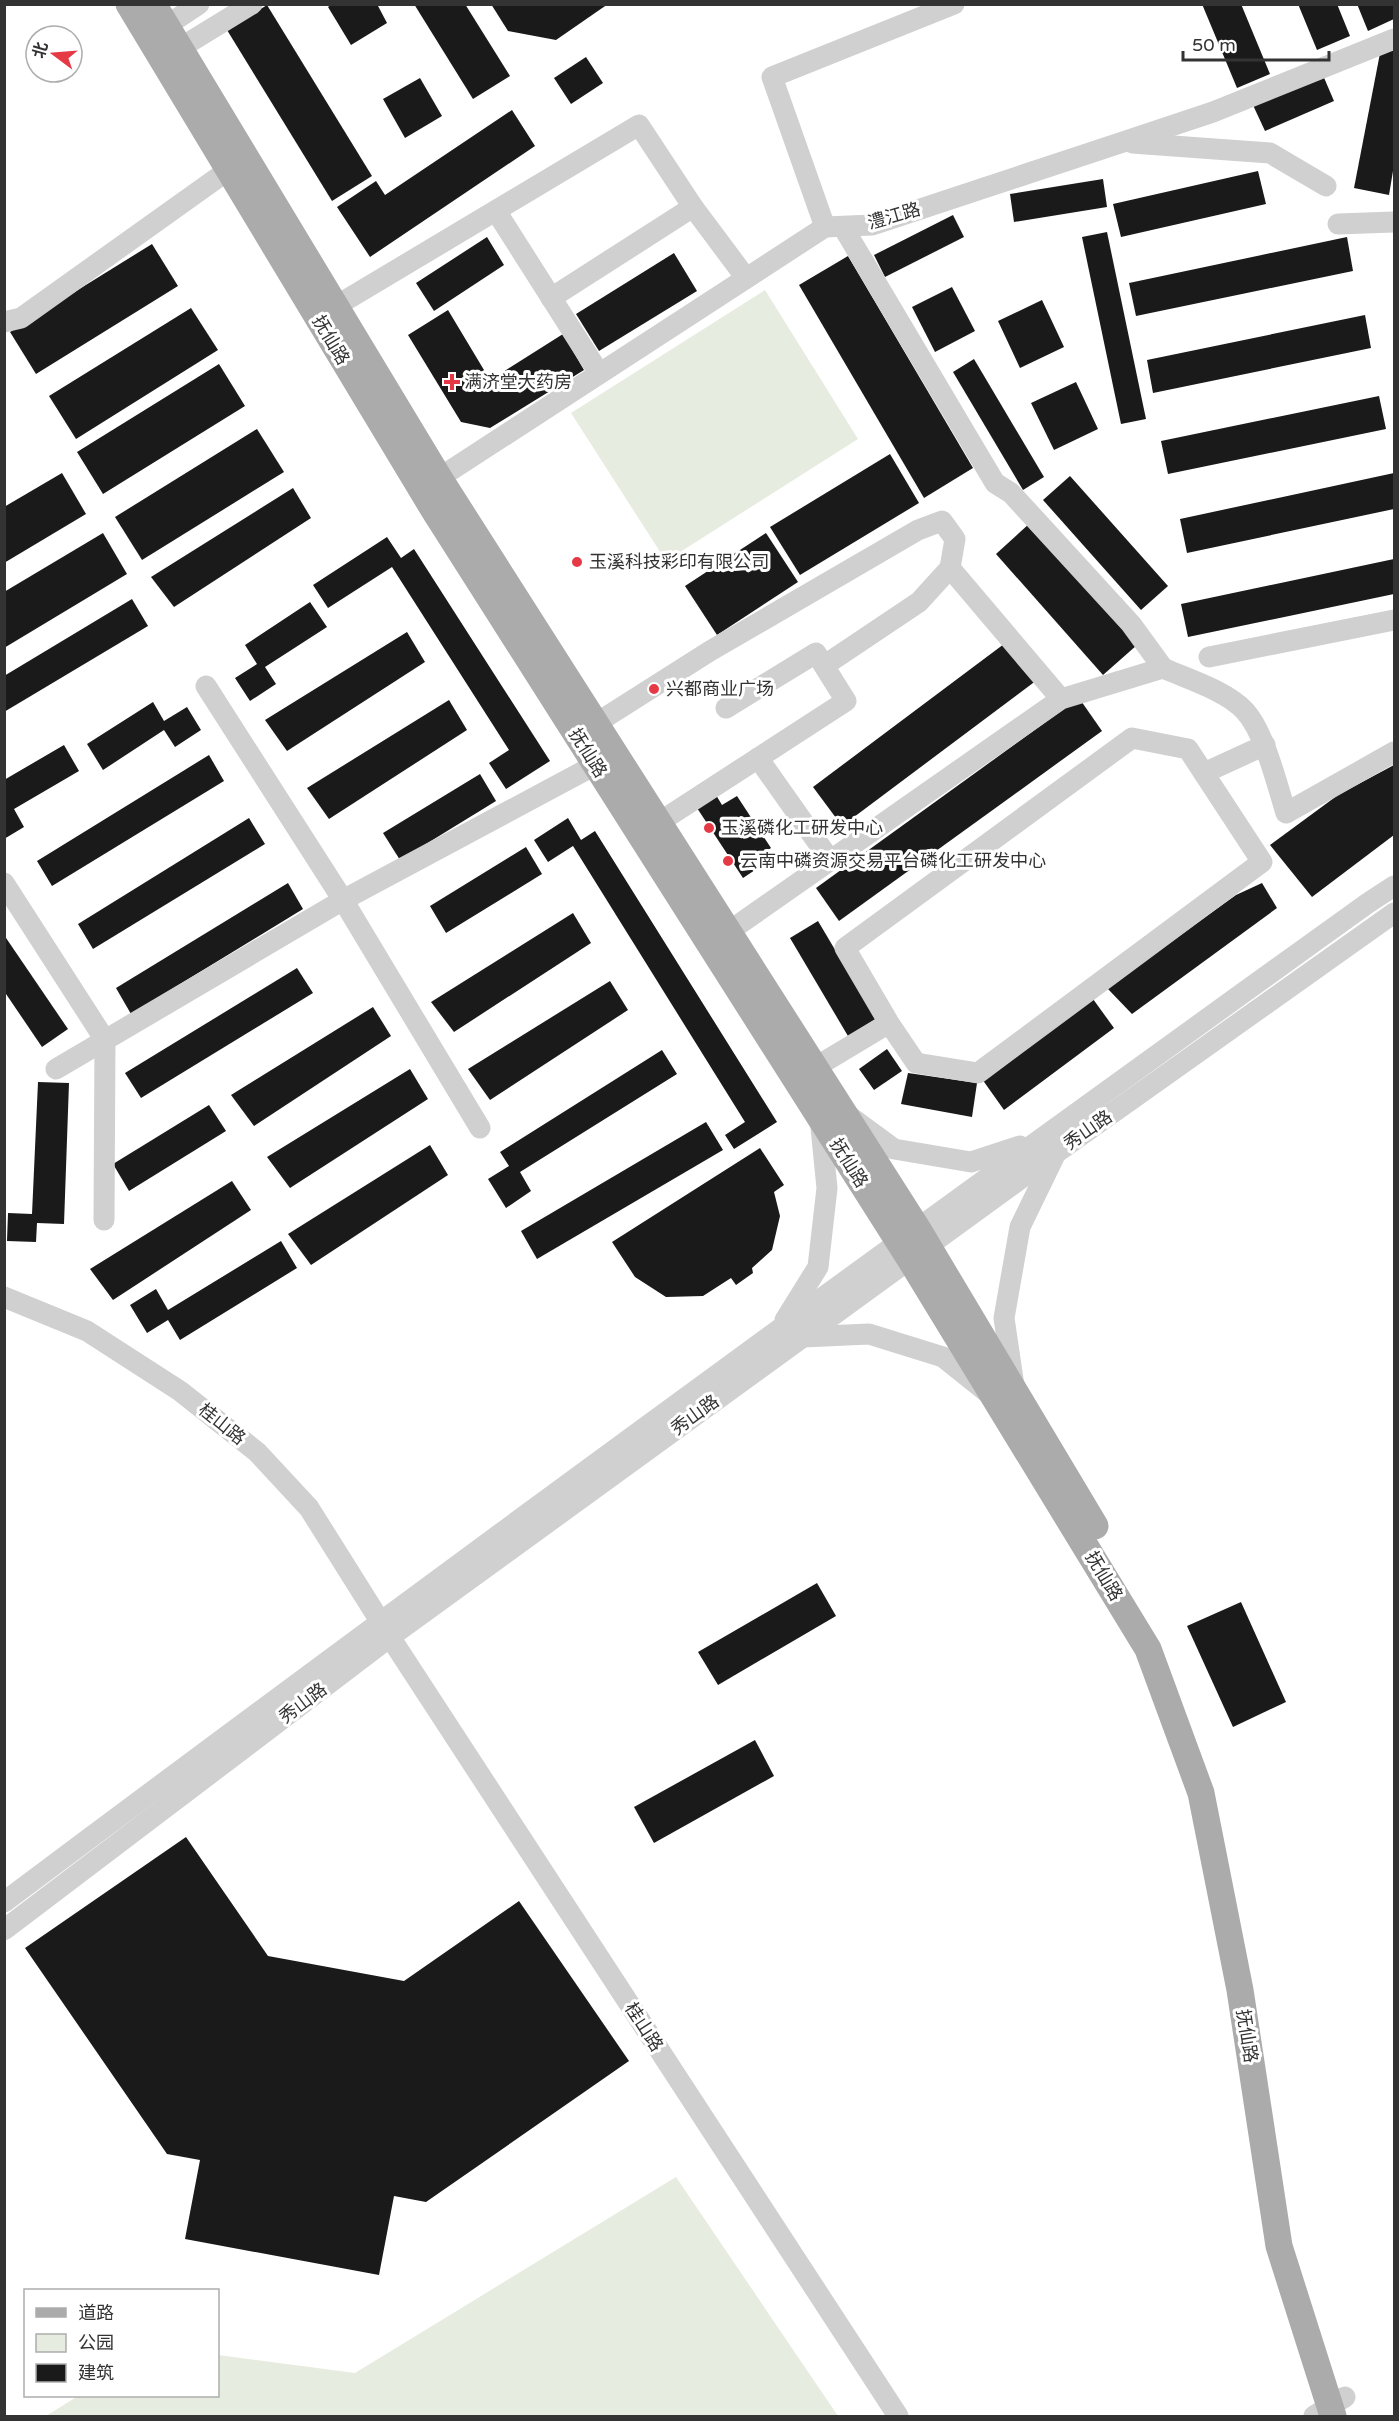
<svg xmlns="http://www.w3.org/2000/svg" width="1399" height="2421" viewBox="0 0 1399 2421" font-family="'Varela Round','Noto Sans SC',sans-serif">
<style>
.green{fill:#e6ecdf}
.building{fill:#1a1a1a}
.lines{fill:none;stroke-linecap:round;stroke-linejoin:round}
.minor{stroke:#d0d0d0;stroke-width:21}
.major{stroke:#ababab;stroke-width:27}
.poi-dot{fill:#e63946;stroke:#fff;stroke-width:2}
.labels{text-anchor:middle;stroke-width:6;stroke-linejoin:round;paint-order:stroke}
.street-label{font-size:18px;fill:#333;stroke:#fff}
.poi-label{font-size:18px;fill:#333;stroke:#fff;text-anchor:start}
</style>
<rect width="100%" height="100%" fill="#fff"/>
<g class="green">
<path d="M765,290L858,439L666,561L571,413Z"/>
<path d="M676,2177L838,2416H46L78,2396H218V2355L355,2373Z"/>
</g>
<g class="building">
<path d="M332,4H377L387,23L351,45L328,7Z"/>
<path d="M414,4H465L510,76L473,99Z"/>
<path d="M491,4H608L556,40L508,31Z"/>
<path d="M1202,4H1241L1270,74L1237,88Z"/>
<path d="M1298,4H1337L1350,36L1317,50Z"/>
<path d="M1357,4H1394V19L1368,31Z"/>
<path d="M267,5L372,176L332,201L227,30Z"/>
<path d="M1381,48L1394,51V165L1389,195L1354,188Z"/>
<path d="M586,57L603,83L571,104L554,78Z"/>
<path d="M1322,73L1334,101L1265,131L1252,103Z"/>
<path d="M420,78L442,116L405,138L383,99Z"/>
<path d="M512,110L535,146L370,257L337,207L376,181L385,195Z"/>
<path d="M1258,171L1266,204L1121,237L1113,204Z"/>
<path d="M1103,179L1107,207L1014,222L1010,194Z"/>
<path d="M953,215L964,237L885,277L874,255Z"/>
<path d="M1107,232L1146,419L1121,424L1082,237Z"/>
<path d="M487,237L504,265L434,311L416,283Z"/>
<path d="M1347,237L1353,271L1136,316L1129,283Z"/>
<path d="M152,244L178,286L36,374L10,332Z"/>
<path d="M674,253L697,291L599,351L576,314Z"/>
<path d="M848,256L973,468L924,498L799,285Z"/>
<path d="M952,287L975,331L935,352L912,307Z"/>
<path d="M1042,300L1064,347L1020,368L998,321Z"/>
<path d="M191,308L218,350L76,439L49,396Z"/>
<path d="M448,310L490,380L563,334L584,370L490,428L461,422L408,335Z"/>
<path d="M1365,315L1371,348L1153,393L1147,360Z"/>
<path d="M974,359L1044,477L1023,490L953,372Z"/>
<path d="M219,364L245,406L103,494L77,452Z"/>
<path d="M1076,382L1098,429L1054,450L1031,403Z"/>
<path d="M1379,396L1386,429L1168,474L1161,441Z"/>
<path d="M257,429L284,472L142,560L115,517Z"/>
<path d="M890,454L919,503L800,575L770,527Z"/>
<path d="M62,473L86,514L4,563V507Z"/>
<path d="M1394,473V509L1187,553L1180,519Z"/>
<path d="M1070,476L1168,586L1141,610L1043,500Z"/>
<path d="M293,488L311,518L174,607L151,577Z"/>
<path d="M1030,523L1137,645L1103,675L996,554Z"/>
<path d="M103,533L127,574L4,648V592Z"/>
<path d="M766,533L798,582L717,635L685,586Z"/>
<path d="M387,537L401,558L414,549L550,761L506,789L489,763L509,750L392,567L328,608L313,585Z"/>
<path d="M1394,559V594L1188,637L1181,604Z"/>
<path d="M132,599L148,626L4,712V676Z"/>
<path d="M310,602L327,627L265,667L276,684L250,701L235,678L257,664L245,645Z"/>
<path d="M407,632L425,662L287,751L265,720Z"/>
<path d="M1008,641L1037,680L842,826L813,787Z"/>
<path d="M1079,698L1102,731L839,921L816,888Z"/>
<path d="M449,700L467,730L329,819L307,788Z"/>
<path d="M153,702L164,721L187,707L201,730L175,747L164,730L103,770L87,744Z"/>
<path d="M64,745L79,771L14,809L24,827L4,839V780Z"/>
<path d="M209,755L224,781L52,886L37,861Z"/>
<path d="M1394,765V835L1312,897L1270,845L1338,795Z"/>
<path d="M480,774L496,801L400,860L383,833Z"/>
<path d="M716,795L722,805L737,796L771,848L756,858L761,866L743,878L697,808Z"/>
<path d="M249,818L265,844L93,949L78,924Z"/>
<path d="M568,818L581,840L595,831L777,1122L734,1149L725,1135L745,1122L573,846L548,862L534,840Z"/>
<path d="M526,847L542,874L446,933L430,906Z"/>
<path d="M288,883L303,909L131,1014L116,988Z"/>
<path d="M1262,883L1277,908L1132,1014L1107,988L1236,895Z"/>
<path d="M573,913L591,943L454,1032L431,1002Z"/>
<path d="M818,921L876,1019L848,1036L790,938Z"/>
<path d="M4,935L68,1029L42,1047L4,991Z"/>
<path d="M297,968L313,993L141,1098L125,1073Z"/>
<path d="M610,981L628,1010L490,1100L468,1069Z"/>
<path d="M1093,999L1114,1028L1004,1110L982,1079Z"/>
<path d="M373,1007L391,1036L254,1126L231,1095Z"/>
<path d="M887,1049L902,1071L874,1090L859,1069Z"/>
<path d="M662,1050L677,1074L520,1172L531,1191L506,1208L488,1179L509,1166L500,1152Z"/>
<path d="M410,1069L428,1099L290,1188L267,1157Z"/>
<path d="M908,1073L977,1083L972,1117L901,1104Z"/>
<path d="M38,1082L69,1083L64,1224L37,1223L36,1242L7,1241L8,1213L32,1214Z"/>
<path d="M209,1105L226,1131L129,1191L113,1164Z"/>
<path d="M706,1122L723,1150L537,1259L521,1231Z"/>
<path d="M430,1145L448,1175L311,1265L288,1234Z"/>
<path d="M760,1148L784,1185L774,1192L780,1216L772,1250L752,1268L753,1273L736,1285L731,1278L703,1296L666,1297L635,1277L612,1242Z"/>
<path d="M232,1181L251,1210L113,1300L90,1269Z"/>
<path d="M281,1241L297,1268L180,1340L168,1320L147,1333L130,1305L156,1289L168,1310Z"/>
<path d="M817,1583L836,1616L718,1685L698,1652Z"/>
<path d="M1241,1602L1286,1702L1233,1727L1187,1626Z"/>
<path d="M755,1740L774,1776L654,1843L634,1807Z"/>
<path d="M186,1837L268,1956L404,1981L519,1901L629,2061L426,2202L394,2196L379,2275L185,2239L200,2160L167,2154L25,1948Z"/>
</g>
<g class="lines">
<g class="minor">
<path d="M166,26L199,4"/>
<path d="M180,48L252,4"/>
<path d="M1132,143L1270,153L1326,186"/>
<path d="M496,211L599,373"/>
<path d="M1338,224L1394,222"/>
<path d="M825,227L772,77L954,4"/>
<path d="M843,227L995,483L1011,493L1131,624L1163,668"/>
<path d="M551,298L693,207"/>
<path d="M336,306L639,125L693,207L746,278"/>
<path d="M4,322L21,318L241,161"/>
<path d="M439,478L825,227L872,225L1123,142L1213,112L1394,39"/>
<path d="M950,568L1061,699"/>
<path d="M1209,657L1394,620"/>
<path d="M206,686L343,900L480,1128"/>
<path d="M595,724L710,651L918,530L942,521L955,539L950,568L919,602L825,665"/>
<path d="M758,758L830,860"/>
<path d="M1204,773L1265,745"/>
<path d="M658,823L846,701L816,653L726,708"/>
<path d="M4,883L105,1040L104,1220"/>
<path d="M728,932L1061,699L1163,668C1188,679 1227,691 1245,711C1265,733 1277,785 1286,813L1394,752"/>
<path d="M814,1068L889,1023L845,948L1132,738L1188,749L1262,862L978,1073L916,1063L889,1023"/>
<path d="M56,1069L343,900L595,765"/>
<path d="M849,1116L894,1149L971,1162L1020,1146"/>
<path d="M4,1297L87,1331L180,1391L257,1452L309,1508L380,1621"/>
<path d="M785,1320L818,1267L827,1188L820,1118"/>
<path d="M803,1337L869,1334L943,1357L988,1393"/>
<path d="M1014,1386L1004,1318L1020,1227L1054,1157"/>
<path d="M390,1637L898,2416"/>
<path d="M4,1902C456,1564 910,1232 1368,903L1394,886"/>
<path d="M4,1930L390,1637L1056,1153L1394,913"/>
<path d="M1314,2416L1345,2397"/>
</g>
<g class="major">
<path d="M129,4L434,510L910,1259L1148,1649L1201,1793L1240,1990L1279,2246L1333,2416"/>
<path d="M153,4L439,478L917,1228L1095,1526"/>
</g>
</g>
<g class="poi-dot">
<path d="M449 373h6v6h6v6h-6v6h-6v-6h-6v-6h6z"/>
<circle cx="577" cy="562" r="6"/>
<circle cx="654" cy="689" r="6"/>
<circle cx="709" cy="828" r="6"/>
<circle cx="728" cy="861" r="6"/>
</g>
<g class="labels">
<g class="street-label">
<text transform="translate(894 216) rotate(-16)" y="6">澧江路</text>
<text transform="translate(331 340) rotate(59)" y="6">抚仙路</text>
<text transform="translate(588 753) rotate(58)" y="6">抚仙路</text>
<text transform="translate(1088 1130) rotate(-35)" y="6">秀山路</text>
<text transform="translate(849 1163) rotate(58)" y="6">抚仙路</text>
<text transform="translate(695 1415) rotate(-36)" y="6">秀山路</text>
<text transform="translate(222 1424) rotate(39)" y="6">桂山路</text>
<text transform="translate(1104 1576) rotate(59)" y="6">抚仙路</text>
<text transform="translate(303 1703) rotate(-37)" y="6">秀山路</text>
<text transform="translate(644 2027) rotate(57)" y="6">桂山路</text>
<text transform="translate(1247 2036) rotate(81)" y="6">抚仙路</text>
</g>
<g class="poi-label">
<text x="464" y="388">满济堂大药房</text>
<text x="589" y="568">玉溪科技彩印有限公司</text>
<text x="666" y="695">兴都商业广场</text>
<text x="721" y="834">玉溪磷化工研发中心</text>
<text x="740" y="867">云南中磷资源交易平台磷化工研发中心</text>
</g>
</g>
<rect width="1399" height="2421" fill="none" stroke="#333333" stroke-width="12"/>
<rect x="24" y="2289" width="195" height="108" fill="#ffffff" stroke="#adadad" stroke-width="1.5"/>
<rect x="36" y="2308" width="30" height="9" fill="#ababab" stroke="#adadad" stroke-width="1.5"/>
<text x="78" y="2319" font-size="18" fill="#333333">道路</text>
<rect x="36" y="2334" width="30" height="18" fill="#e6ecdf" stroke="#adadad" stroke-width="1.5"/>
<text x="78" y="2349" font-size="18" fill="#333333">公园</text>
<rect x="36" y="2364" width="30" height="18" fill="#1a1a1a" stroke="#adadad" stroke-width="1.5"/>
<text x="78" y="2379" font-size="18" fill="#333333">建筑</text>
<g transform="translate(54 54) rotate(286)"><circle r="28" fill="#ffffff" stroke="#adadad" stroke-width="1.5"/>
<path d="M0-4.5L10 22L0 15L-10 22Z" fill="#e63946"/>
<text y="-9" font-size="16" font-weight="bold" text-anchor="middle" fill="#333333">北</text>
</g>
<path d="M1183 51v9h146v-9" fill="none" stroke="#333333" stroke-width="3"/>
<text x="1192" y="51" font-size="18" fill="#333333" stroke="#ffffff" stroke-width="4.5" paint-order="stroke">50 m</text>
</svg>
